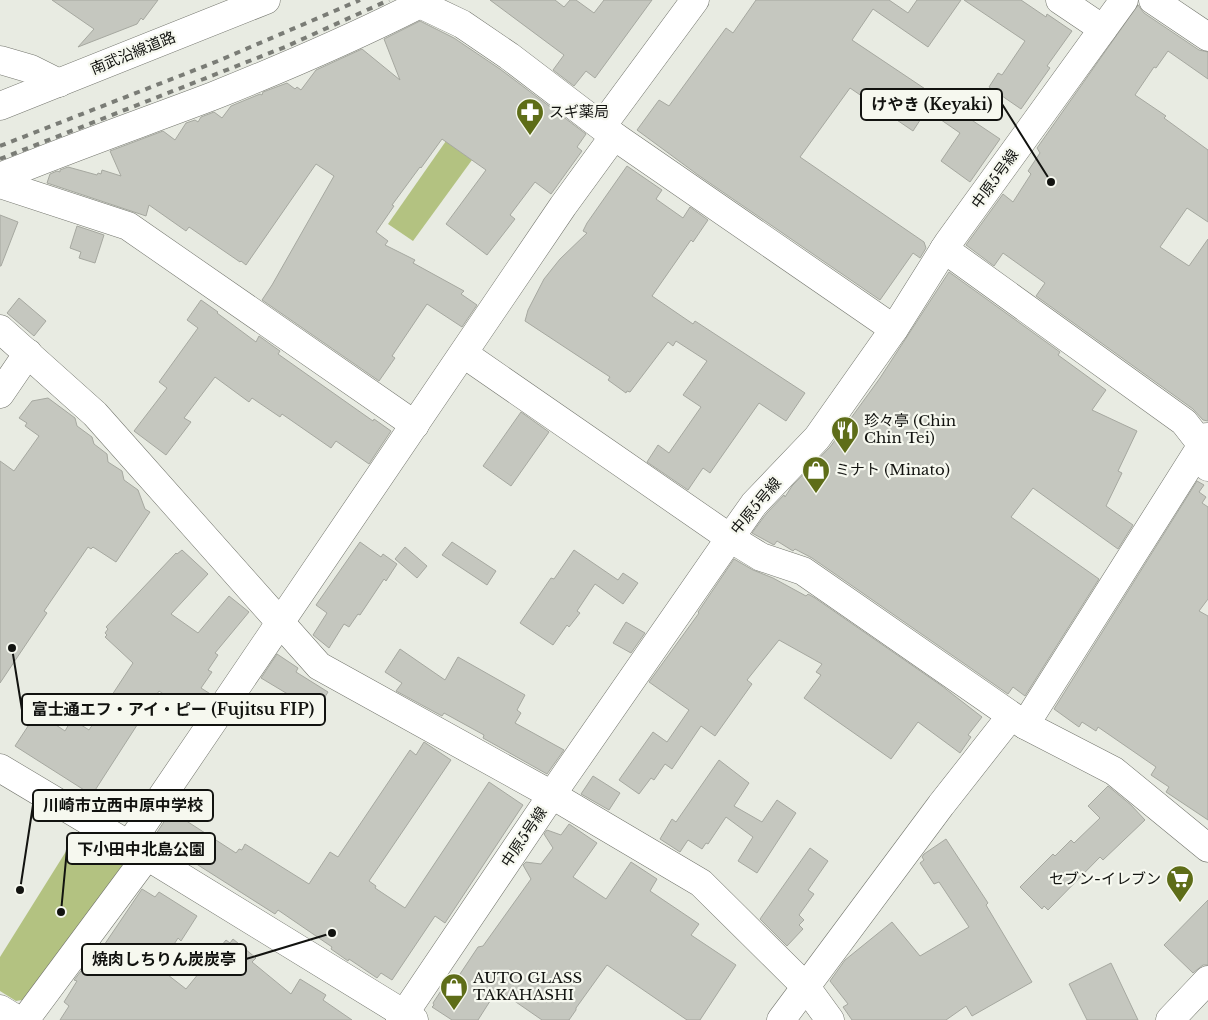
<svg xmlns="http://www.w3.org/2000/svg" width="1208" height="1020" viewBox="0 0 1208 1020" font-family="'Libre Baskerville','Noto Sans JP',serif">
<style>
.green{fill:#b3c281}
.building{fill:#c5c7bf;stroke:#a6a8a0}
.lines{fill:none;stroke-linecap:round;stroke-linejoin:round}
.minor-casing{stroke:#73756d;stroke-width:29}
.minor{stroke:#fff;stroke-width:28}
.rail{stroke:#7a7c76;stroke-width:4;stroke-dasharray:6 6;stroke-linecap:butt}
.labels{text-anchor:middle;stroke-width:4.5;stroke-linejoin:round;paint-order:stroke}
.street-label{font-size:15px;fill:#121310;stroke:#f6f8ef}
.poi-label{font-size:15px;fill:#121310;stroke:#f6f8ef;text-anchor:start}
.leader{fill:none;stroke:#121310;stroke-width:2}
.callout-dot{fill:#121310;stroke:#f6f8ef;stroke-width:2}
.callout{fill:#f6f8ef;stroke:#121310;stroke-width:2}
.callout-label{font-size:16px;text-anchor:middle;font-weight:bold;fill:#121310}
</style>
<rect width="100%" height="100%" fill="#e8ebe2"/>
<g class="green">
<path d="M446,141L472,160L413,241L388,224Z"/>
<path d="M80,829L126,857L128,867L28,999L16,1001L0,991V957Z"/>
</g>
<g class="building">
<path d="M52,0H158L143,20L141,18L137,24L78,47L94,29Z"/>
<path d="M490,0H555L564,7L570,0H576L594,13L604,0H652L595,78L586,71L574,86L553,70L564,55Z"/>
<path d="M756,0H889L908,13L917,0H961L928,47L873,9L852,40L1000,139L970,182L941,161L960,133L934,115L931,119L924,114L913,131L850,88L800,157L924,242L926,248L920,258L913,253L880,300L698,175L637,130L659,100L669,106L726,28L733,33Z"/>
<path d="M964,0H1021L1046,17L1047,14L1072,31L1047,66L1050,68L1021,109L989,87L998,73L1002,75L1025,41Z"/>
<path d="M1138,5L1144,13L1199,50L1208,52V79L1168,51L1156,68L1154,67L1135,95L1166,116L1164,118L1208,150V222L1187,208L1160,247L1189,266L1208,239V421L1203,420L1193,409L1036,296L1045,283L1003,253L994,266L966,245L1003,194L1013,202L1031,174L1028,171L1040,153L1037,148Z"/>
<path d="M420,21L454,38L500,69L586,134L577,147L582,151L551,194L535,182L510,215L515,219L487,255L446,224L486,170L442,139L421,168L420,167L392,205L394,206L376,232L388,241L385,245L415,260L413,263L464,291L461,294L477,305L462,327L427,304L392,356L395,358L379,381L262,300L272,285L334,176L316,164L246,265L241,261L240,262L189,227L186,231L149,205L146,216L47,183L50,174L57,171L60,172V170L68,167L97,175L98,173L101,174L102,170L121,176L110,151L163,131L175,140L186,123L195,120L198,122L201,117L214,112L222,118L231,106L260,94L262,95L263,92L287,83L295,89L297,87L301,90L316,70L362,49L400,80L384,39Z"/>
<path d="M627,166L662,190L656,199L683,218L690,207L708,220L693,242L691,240L652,296L693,324L695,321L805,393L786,421L759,403L710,473L703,468L688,490L647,462L658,445L669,453L701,407L683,395L707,361L676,341L673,346L668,342L630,392L627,391L626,393L608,380L610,377L525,321L528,310L544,279L560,259L587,233L583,231L587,223Z"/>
<path d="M0,215L18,222L1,266H0Z"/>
<path d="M77,226L104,235L95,263L79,258L81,252L70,248Z"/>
<path d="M949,272L1060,352L1058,355L1106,390L1092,410L1137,431L1118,471L1122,473L1106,506L1133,525L1118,549L1033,488L1011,517L1099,579L1025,696L1013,687L1008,694L812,558L795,549L793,551L777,541L774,545L752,533L766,514L784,495L785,497L792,486L830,447L880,378Z"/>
<path d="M19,298L46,321L34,336L7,313Z"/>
<path d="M201,300L218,312L217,313L256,342L259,336L280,351L278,354L373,421L374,419L391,431L369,464L336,441L331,448L282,414L280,417L252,398L249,402L215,377L184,418L191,422L166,455L134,431L167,388L159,382L198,328L187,320Z"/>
<path d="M48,398L75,418L77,426L92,437L94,444L107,454L108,462L122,471L124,480L138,490L145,509L150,512L116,562L93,547L91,549L88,547L44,611L47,613L0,683V461L14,471L39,436L25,426L27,423L19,418L32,401Z"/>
<path d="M521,412L549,432L511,486L483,466Z"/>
<path d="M1197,481L1204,485L1199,492L1206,497L1202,503L1208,507V599L1199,611L1208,616V820L1166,792L1169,787L1151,775L1156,767L1098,727L1096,731L1082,722L1079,727L1054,709Z"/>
<path d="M360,542L381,557L383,554L397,564L386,581L384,579L360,615L358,614L349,627L344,624L329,648L313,635L327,613L316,605Z"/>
<path d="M452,542L496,571L487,585L442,555Z"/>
<path d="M405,547L427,566L417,578L395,559Z"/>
<path d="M182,550L208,574L171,614L198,633L229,596L249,612L215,653L218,655L208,670L212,672L201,688L212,695L197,717L159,691L92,795L15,746L34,717L40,722L44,717L65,731L72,719L89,730L133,663L105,637L107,635L105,633L108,629L106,627L176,553L177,554Z"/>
<path d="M574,550L618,580L623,573L638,583L623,604L595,584L577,611L580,613L569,627L567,625L553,645L520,623L551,578L554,579Z"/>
<path d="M734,559L753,570L773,578L806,596L808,594L815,598L942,686L982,717L968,735L971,737L960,753L918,722L891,759L804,698L821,675L816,672L822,664L779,640L747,680L752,684L715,736L701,726L672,769L665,764L654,780L651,778L639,794L619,780L653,732L667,742L689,710L649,682L699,613L698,612Z"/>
<path d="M626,622L645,633L631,653L613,643Z"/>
<path d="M400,649L445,680L458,657L525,695L517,710L521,713L515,723L564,750L547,774L483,738L484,735L444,713L442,716L396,691L402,683L385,672Z"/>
<path d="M277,654L298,668L296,672L328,692L316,711L261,678Z"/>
<path d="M424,742L451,760L369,881L376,886L375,888L405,908L489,782L523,805L445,923L435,916L392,980L381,973L377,978L349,959L348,961L331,949L332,947L278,910L275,914L154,837L171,811L236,853L239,849L242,850L245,844L309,884L330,852L338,857L410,750L416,755Z"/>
<path d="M719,760L749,783L734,806L762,822L777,800L796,813L757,873L738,861L753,837L726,817L708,844L706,843L702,849L688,840L680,852L660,839L672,819L676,822Z"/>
<path d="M593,776L620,793L609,810L581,794Z"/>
<path d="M1108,786L1131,805L1145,820L1103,860L1100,857L1048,910L1044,906L1042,909L1020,887L1053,854L1055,856L1071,840L1074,843L1100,818L1088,806Z"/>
<path d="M569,824L597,843L573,877L606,899L631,862L657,879L650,891L699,924L691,935L736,965L700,1020H687L607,965L576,1008V1010L569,1020H542L500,991L494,1000L492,998L478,1020H452L432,1007L434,1005L433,1003L446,983L449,986L452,981L454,983L478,947L483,946L531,879L523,865L526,862L541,864L553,848L544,834L547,830L561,835Z"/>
<path d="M946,839L988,903L986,905L1032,982L972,1016L966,1006L946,1020H852L843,1007L848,1004L830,981L845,960L892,922L920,956L969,927L939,882L934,884L920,863L924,860L922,857L924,854Z"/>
<path d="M810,848L828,861L808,890L814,894L799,915L804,920L799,925L803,929L787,946L760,919Z"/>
<path d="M142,889L155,897L159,892L197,916L181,941L178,938L159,968L186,989L226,940L230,943L233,939L256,958L252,962L291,994L300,979L326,995L323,1000L352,1020H60L69,1006L64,1002L77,981L74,980L91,958L94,960Z"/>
<path d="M1208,900V965H1203L1193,973L1164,945Z"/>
<path d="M1111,963L1138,1020H1087L1069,984Z"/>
</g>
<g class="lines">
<g class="minor-casing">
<g id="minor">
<path d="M419,0L420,4L462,24L509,56L614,136L894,329"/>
<path d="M1060,0L1103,29"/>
<path d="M1153,0L1208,37"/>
<path d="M0,60L31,69L59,83"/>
<path d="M0,106L266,0"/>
<path d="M602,126L695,0"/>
<path d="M0,177C70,148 142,123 213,96C283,68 353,38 420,4"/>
<path d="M0,184L128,226L415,425"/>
<path d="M944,249L1184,422L1202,445L1208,467"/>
<path d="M0,329L95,414L319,666L552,795L701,883L806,987L830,1020"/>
<path d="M464,354L730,538L761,557L803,571L1025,725L1114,771L1208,848"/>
<path d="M0,394L28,353"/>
<path d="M1025,725L1207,437"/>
<path d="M0,768L129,845L414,1020"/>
<path d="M129,845L563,206L614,136"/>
<path d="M0,1009L18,1020"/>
<path d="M25,1020L147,856"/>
<path d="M400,1020L562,780L730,538L754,504L817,438L894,329L948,243L1124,0"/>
<path d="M781,1020L941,805L1011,716"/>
<path d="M1170,1020L1208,980"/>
</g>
</g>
<use href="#minor" class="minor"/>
<g class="rail">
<path d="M0,146L218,61L360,0"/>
<path d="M0,159L285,47L389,0"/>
</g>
</g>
<defs>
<g id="pharmacy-pin" transform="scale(1.4375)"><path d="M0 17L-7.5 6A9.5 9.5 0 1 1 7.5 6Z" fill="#5e6d18" stroke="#f6f8ef"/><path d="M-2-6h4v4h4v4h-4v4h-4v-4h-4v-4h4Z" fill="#fff"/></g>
<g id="restaurant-pin" transform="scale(1.4375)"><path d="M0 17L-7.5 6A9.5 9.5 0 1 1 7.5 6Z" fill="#5e6d18" stroke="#f6f8ef"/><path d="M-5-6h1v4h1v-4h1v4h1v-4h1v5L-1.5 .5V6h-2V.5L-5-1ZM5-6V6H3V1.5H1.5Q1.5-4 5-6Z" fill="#fff"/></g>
<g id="shop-pin" transform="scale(1.4375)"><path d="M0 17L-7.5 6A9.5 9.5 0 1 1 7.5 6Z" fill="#5e6d18" stroke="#f6f8ef"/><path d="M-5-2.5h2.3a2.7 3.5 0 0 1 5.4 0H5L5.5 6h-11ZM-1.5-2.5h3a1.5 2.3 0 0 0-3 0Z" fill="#fff"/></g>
<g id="supermarket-pin" transform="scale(1.4375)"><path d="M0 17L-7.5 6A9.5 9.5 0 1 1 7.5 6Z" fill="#5e6d18" stroke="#f6f8ef"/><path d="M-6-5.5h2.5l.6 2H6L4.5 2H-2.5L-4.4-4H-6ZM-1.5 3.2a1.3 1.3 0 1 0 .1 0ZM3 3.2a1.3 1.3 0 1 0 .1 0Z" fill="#fff"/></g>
</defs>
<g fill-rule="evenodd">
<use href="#pharmacy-pin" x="530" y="112"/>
<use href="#restaurant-pin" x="845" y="430"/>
<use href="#shop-pin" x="816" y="470"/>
<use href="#supermarket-pin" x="1180" y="879"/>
<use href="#shop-pin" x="454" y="987"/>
</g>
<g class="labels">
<g class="street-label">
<text transform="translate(133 53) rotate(-22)" y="5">南武沿線道路</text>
<text transform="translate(995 179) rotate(-54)" y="5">中原5号線</text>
<text transform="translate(756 506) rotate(-50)" y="5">中原5号線</text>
<text transform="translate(524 837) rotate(-56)" y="5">中原5号線</text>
</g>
<g class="poi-label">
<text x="549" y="117">スギ薬局</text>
<text x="864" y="426">珍々亭 (Chin<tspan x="864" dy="17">Chin Tei)</tspan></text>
<text x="835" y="475">ミナト (Minato)</text>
<text x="1161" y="884" text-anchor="end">セブン-イレブン</text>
<text x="473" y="983">AUTO GLASS<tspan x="473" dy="17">TAKAHASHI</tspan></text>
</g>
</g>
<path class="leader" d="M1051 182L1002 104M12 648L22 710M20 890L33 805M61 912L67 849M332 933L246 959"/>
<g class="callout-dot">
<circle cx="1051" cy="182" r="5"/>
<circle cx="12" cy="648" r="5"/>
<circle cx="20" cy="890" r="5"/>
<circle cx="61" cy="912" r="5"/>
<circle cx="332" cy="933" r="5"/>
</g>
<g class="callout">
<rect x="861" y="89" width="141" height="31" rx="5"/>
<rect x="22" y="694" width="303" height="31" rx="5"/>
<rect x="33" y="790" width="180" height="31" rx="5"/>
<rect x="67" y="833" width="148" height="31" rx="5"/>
<rect x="82" y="944" width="164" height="31" rx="5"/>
</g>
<g class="callout-label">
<text x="932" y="110">けやき (Keyaki)</text>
<text x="173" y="715">富士通エフ・アイ・ピー (Fujitsu FIP)</text>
<text x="123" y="811">川崎市立西中原中学校</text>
<text x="141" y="855">下小田中北島公園</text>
<text x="164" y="965">焼肉しちりん炭炭亭</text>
</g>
</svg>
